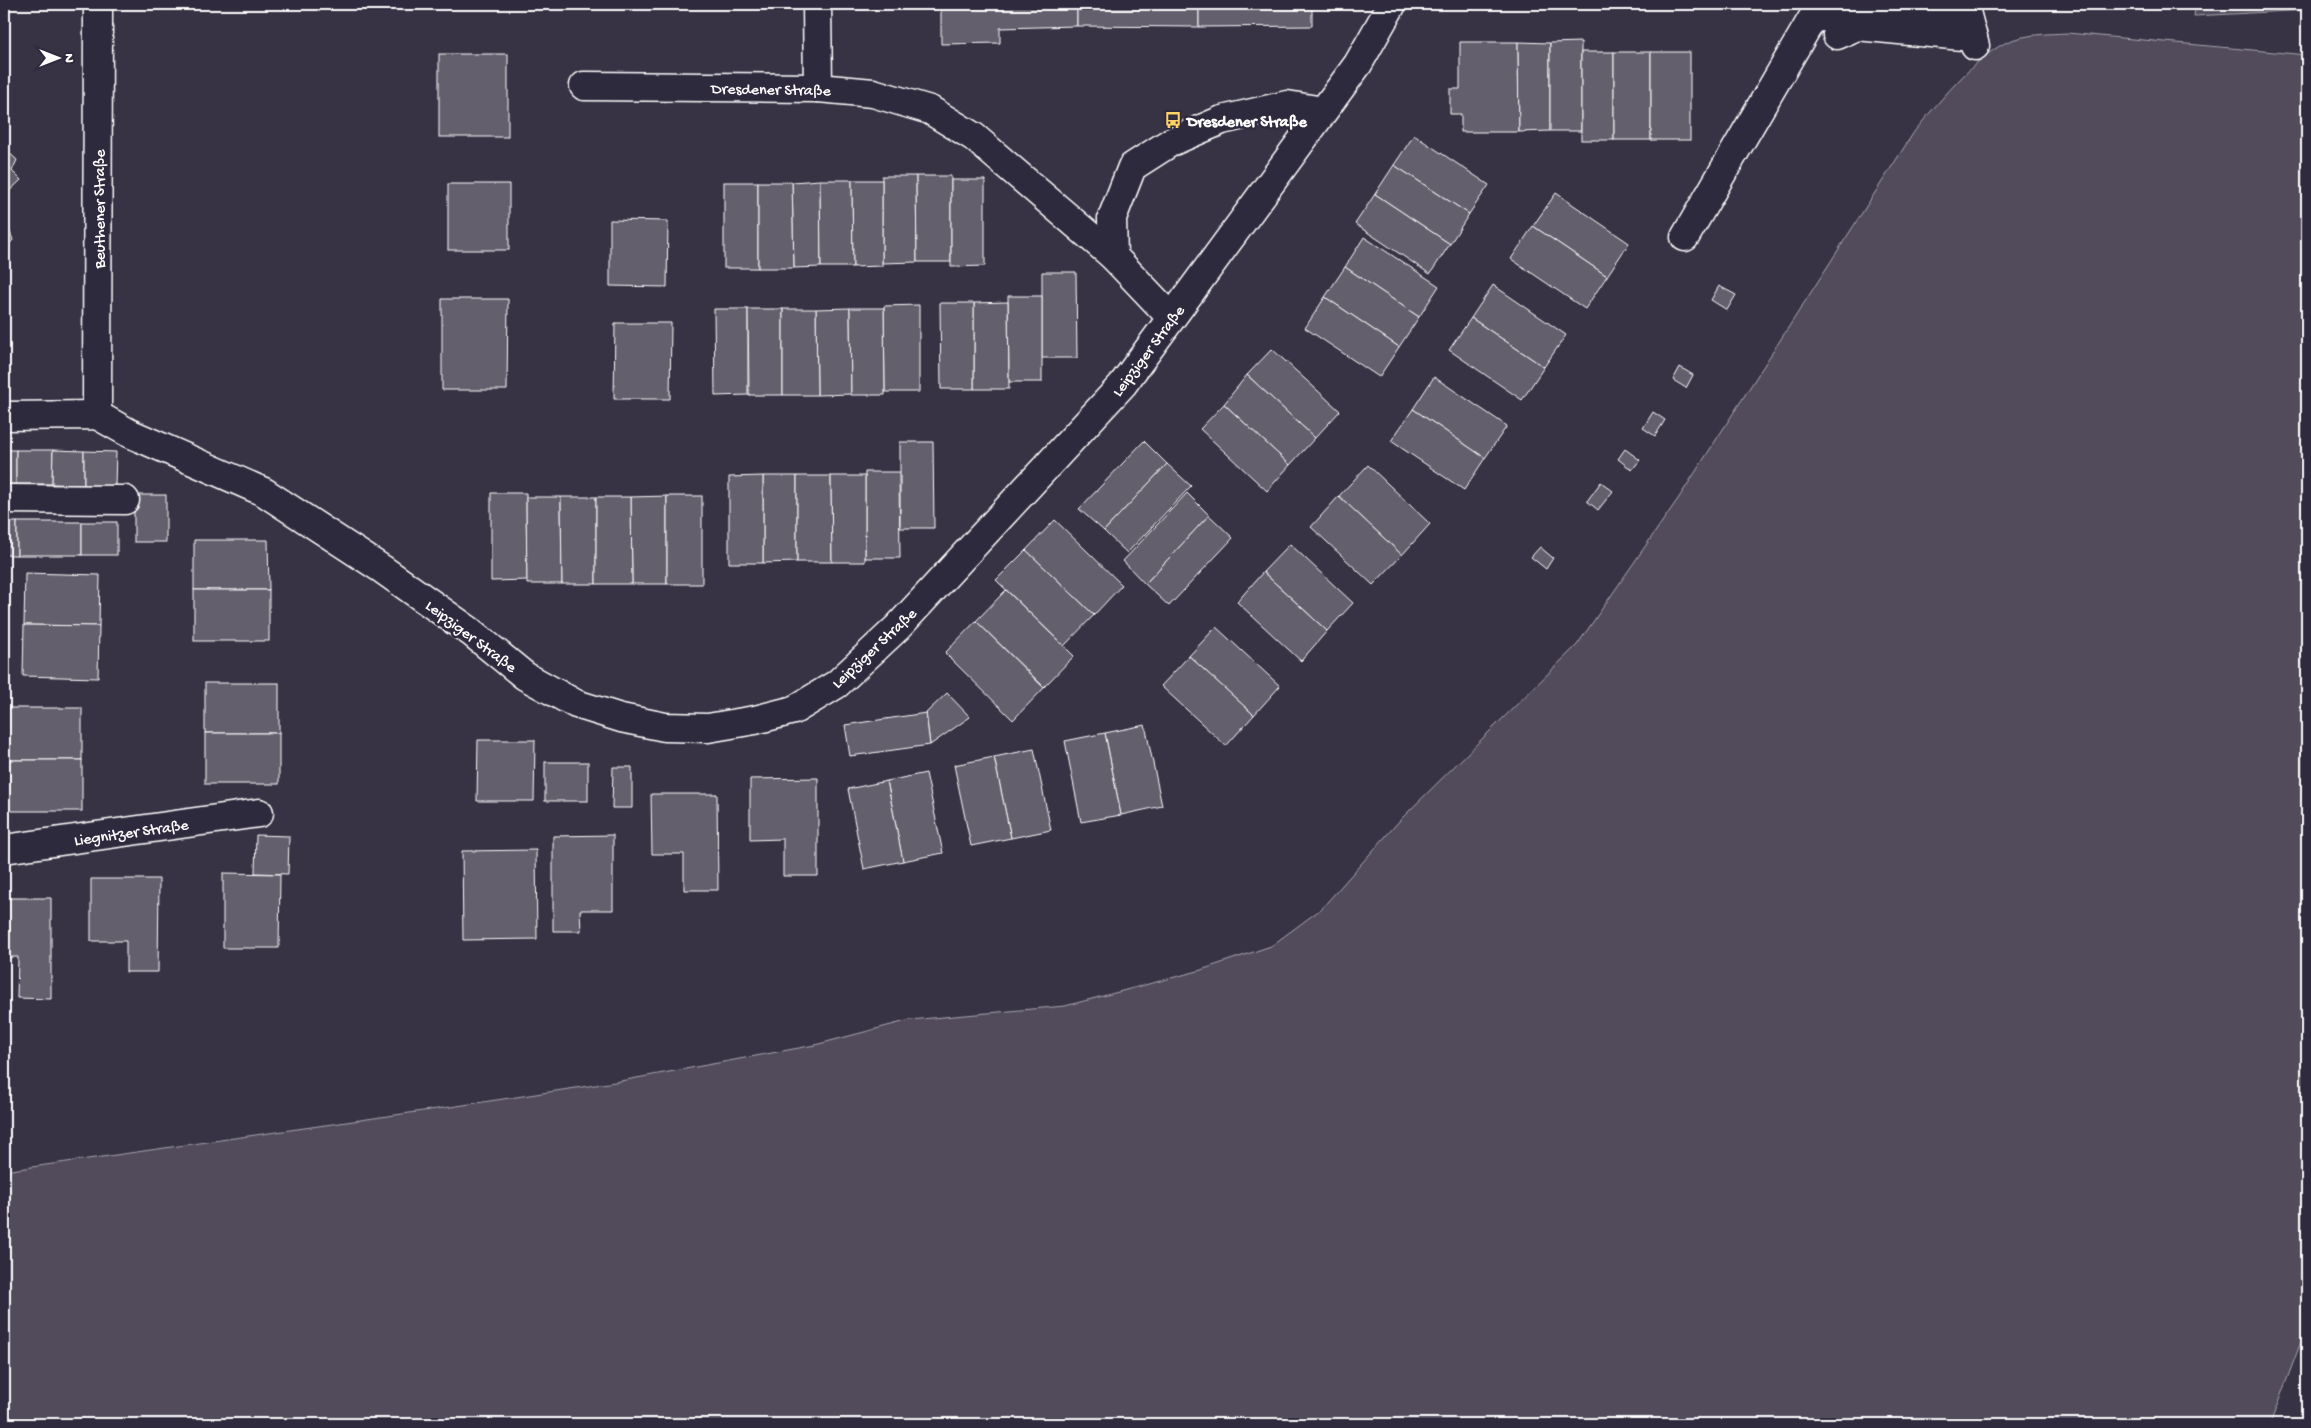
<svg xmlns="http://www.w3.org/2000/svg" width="2311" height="1428" viewBox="0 0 2311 1428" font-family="'Gochi Hand',sans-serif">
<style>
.green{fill:#514c5c;stroke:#a8a6ae}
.building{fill:#635f6d;stroke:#fff}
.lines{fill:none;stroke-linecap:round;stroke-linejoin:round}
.minor-casing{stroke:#fff;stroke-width:31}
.minor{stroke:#2f2a3d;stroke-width:28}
.labels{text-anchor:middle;stroke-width:5;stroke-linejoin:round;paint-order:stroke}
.street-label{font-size:16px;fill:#fff;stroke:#2f2a3d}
.poi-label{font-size:16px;font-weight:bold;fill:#fff;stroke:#2f2a3d;text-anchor:start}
</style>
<rect width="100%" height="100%" fill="#373345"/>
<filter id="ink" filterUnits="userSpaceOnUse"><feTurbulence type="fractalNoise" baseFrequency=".02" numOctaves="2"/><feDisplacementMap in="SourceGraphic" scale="10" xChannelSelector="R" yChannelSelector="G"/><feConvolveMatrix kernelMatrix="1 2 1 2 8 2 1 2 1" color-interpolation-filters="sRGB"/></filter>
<g filter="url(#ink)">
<g class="green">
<path d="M2196,4H2307V10L2194,16Z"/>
<path d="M2067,33L2307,55V1326L2270,1424H4V1171L437,1109L615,1082L815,1045L910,1020L1065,1006L1198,971L1271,946L1321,909L1401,819L1577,645L1680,496L1914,132C1936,105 1975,57 2007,42C2025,34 2048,34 2067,33Z"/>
</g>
<g class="building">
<path d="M844,4H877L876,9H843Z"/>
<path d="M954,4H1077V26L1000,28V43L941,44V6H954Z"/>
<path d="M1077,4H1199V27L1077,26Z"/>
<path d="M1199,4H1312V26L1199,27Z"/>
<path d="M1460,42H1518L1519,132H1461V114H1450V89H1460Z"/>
<path d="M1518,42L1550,43V131L1519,132Z"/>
<path d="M1581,42V131H1550V43Z"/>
<rect x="1581" y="52" width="33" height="88"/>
<rect x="1614" y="52" width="37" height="88"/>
<rect x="1651" y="52" width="39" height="88"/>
<rect x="439" y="54" width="69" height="83"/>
<path d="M1414,135L1489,185L1469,214L1394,165Z"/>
<path d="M4,148L17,160L12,171L21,180L4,196Z"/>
<path d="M1394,165L1469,214L1450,244L1375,194Z"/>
<path d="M882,176H916L917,262L882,263Z"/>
<path d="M916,176H951V262H917Z"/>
<path d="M820,180L821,267L794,268L792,182Z"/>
<path d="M820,180H852L853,267H821Z"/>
<path d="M852,180H882V266L853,267Z"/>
<path d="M951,180H985V266L951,267Z"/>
<rect x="724" y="182" width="34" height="86"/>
<path d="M758,182H792L794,268H758Z"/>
<rect x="448" y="184" width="61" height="66"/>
<path d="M1556,193L1629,243L1607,276L1533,226Z"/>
<path d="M1375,194L1450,244L1430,274L1355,224Z"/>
<path d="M4,216L13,240L4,250Z"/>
<path d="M610,220L668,221L667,287L610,286Z"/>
<path d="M1533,226L1607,276L1585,309L1511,259Z"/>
<path d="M1364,237L1439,286L1419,317L1345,267Z"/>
<path d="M4,253L10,266L4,271Z"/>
<path d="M1345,267L1419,317L1399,347L1325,297Z"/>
<path d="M1042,272H1076L1077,358H1042Z"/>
<path d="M1493,285L1566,335L1544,367L1471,318Z"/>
<path d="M1719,286L1736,295L1727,310L1711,300Z"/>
<path d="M1008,296H1042V382H1009Z"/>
<path d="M1325,297L1399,347L1379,377L1305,328Z"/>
<path d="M442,299H508L507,390H442Z"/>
<path d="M1008,302L1009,389H974V303Z"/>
<path d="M940,303H974V389H941Z"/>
<path d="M919,305V392H885L884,306Z"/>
<path d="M850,308L851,394L817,395L816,309Z"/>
<path d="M850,308H884L885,395H851Z"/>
<path d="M714,309H748V395L715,396Z"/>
<path d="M748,309H783V395H749Z"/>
<path d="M783,309H816L817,395H783Z"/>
<path d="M1471,318L1544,367L1522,400L1449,350Z"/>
<path d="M615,323H671L670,399H614Z"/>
<path d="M1272,349L1340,411L1315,438L1247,375Z"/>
<path d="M1680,367L1693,375L1686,388L1673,380Z"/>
<path d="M1247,375L1315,438L1290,465L1224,404Z"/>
<path d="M1434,377L1507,426L1485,458L1413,409Z"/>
<path d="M1224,404L1290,465L1267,491L1200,429Z"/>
<path d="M1413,409L1485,458L1464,490L1391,441Z"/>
<path d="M1653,412L1665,420L1655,436L1643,428Z"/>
<path d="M1144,441L1167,464L1104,531L1079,509Z"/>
<path d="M900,442H933L934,528H900Z"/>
<path d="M1625,449L1640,460L1632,470L1618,459Z"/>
<rect x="4" y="450" width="12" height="34"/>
<path d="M16,450H53L52,484H16Z"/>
<path d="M53,450L84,451V485L52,484Z"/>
<path d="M84,451L116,452L115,486L84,485Z"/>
<path d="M1167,464L1191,486L1127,553L1104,531Z"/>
<path d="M1368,465L1430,524L1402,555L1339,496Z"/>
<path d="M865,472H899L900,558H865Z"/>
<path d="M763,476H797V562L763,563Z"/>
<path d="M763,476V563H729V477Z"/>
<path d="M797,476H831L832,562H797Z"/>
<path d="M831,476H865V562H832Z"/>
<path d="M1601,482L1613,491L1598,510L1587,501Z"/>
<path d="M491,493H526L527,580L491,581Z"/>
<path d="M1187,493L1209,515L1145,584L1123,561Z"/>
<rect x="134" y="495" width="32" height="47"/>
<path d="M667,496V584H632L631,497Z"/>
<rect x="667" y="496" width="35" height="88"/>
<path d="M1339,496L1402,555L1373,585L1311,527Z"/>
<path d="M526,497H561L562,584H527Z"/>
<path d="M561,497H596V584H562Z"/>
<path d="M596,497H631L632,584H596Z"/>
<path d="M1209,515L1233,538L1169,606L1145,584Z"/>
<path d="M1055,520L1122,585L1094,615L1026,550Z"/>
<rect x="4" y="522" width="13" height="33"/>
<rect x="17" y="522" width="65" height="33"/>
<rect x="82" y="522" width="35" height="33"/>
<path d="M194,540H268L269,590H194Z"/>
<path d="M1290,544L1353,603L1327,631L1263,572Z"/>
<path d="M1540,547L1553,558L1546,569L1531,557Z"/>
<path d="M1026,550L1094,615L1064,646L996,580Z"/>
<path d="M1263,572L1327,631L1301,661L1237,602Z"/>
<path d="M25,573L100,575L99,626L24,625Z"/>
<rect x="194" y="590" width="75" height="51"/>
<path d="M1006,590L1074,656L1044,687L976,621Z"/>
<path d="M976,621L1044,688L1013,720L945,653Z"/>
<path d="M24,625L99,626L98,678L23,676Z"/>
<path d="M1216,627L1280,686L1254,715L1189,656Z"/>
<path d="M1189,656L1254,715L1226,746L1161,686Z"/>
<rect x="205" y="683" width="74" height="50"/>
<path d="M947,693L970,717L930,745L926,713Z"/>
<rect x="6" y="708" width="76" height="52"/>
<path d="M926,713L930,745L850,756L845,725Z"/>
<path d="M1145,725L1162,806L1121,815L1105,733Z"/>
<rect x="205" y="733" width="74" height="51"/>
<path d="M1105,733L1121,815L1081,822L1065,741Z"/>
<path d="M478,740H535L534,801H477Z"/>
<path d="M1034,749L1051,830L1011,838L994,757Z"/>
<path d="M994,757L1011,838L971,846L954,765Z"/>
<rect x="6" y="760" width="76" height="51"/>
<rect x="545" y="762" width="43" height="39"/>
<path d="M613,767H632V808H612Z"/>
<path d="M926,773L943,853L903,861L887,781Z"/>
<path d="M818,778V876H783V839L750,840V779Z"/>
<path d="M887,781L903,861L864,869L848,789Z"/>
<path d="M651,794H717L718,890H684V854H652Z"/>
<path d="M256,835L289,836L288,874L255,873Z"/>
<path d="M613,835V910H580L581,931H553V836Z"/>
<path d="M536,850L537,939L463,940L462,851Z"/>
<path d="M223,873L280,874L279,948H223Z"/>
<path d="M91,879H159L158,972H126V941H91Z"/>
<path d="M4,898H51V999L17,998L18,957H4Z"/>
</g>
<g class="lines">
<g class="minor-casing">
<g id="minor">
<path d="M817,4L818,88"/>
<path d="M1964,4L1975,46"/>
<path d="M584,86L818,88L873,93L930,110L974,137L1113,256L1171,317"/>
<path d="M1685,237L1812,19L1861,8L1939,14L1973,37L1857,26L1837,35"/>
<path d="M1113,256L1112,218L1132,167L1171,142L1222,120L1287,105L1323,111"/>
<path d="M97,415L98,4"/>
<path d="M4,416L97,415L129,433L264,492L382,569L471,632L525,676L576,704L621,718L665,727L708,728L755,720L794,710L837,684L898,627L1123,384L1358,64L1392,4"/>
<path d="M4,499L125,500"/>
<path d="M4,849L259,813"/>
</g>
</g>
<use href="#minor" class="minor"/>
</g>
</g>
<defs>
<g id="bus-bare" transform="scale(1.35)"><path d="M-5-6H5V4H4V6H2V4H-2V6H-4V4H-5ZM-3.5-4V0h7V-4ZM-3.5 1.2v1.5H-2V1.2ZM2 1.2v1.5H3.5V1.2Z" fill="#ffd166" stroke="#2f2a3d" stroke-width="2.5" paint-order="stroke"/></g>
</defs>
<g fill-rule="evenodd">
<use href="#bus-bare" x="1173" y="120"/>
</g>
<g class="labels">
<g class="street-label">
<text transform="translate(771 88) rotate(1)" y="6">Dresdener Straße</text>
<text transform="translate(98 209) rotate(-90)" y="6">Beuthener Straße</text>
<text transform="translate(1147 350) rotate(-53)" y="6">Leipziger Straße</text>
<text transform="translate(472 635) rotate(37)" y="6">Leipziger Straße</text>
<text transform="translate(873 647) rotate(-43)" y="6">Leipziger Straße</text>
<text transform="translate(131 831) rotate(-8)" y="6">Liegnitzer Straße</text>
</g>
<g class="poi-label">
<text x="1187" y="126">Dresdener Straße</text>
</g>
</g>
<rect width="2311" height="1428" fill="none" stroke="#2f2a3d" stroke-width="20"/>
<rect x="10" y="10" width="2291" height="1408" fill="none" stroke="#fff" stroke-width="2" filter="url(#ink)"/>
<g transform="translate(58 58) rotate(90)" stroke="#2f2a3d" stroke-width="4" paint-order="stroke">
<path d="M0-4L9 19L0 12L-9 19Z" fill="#ffffff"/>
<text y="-8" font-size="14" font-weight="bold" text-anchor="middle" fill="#ffffff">N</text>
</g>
</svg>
